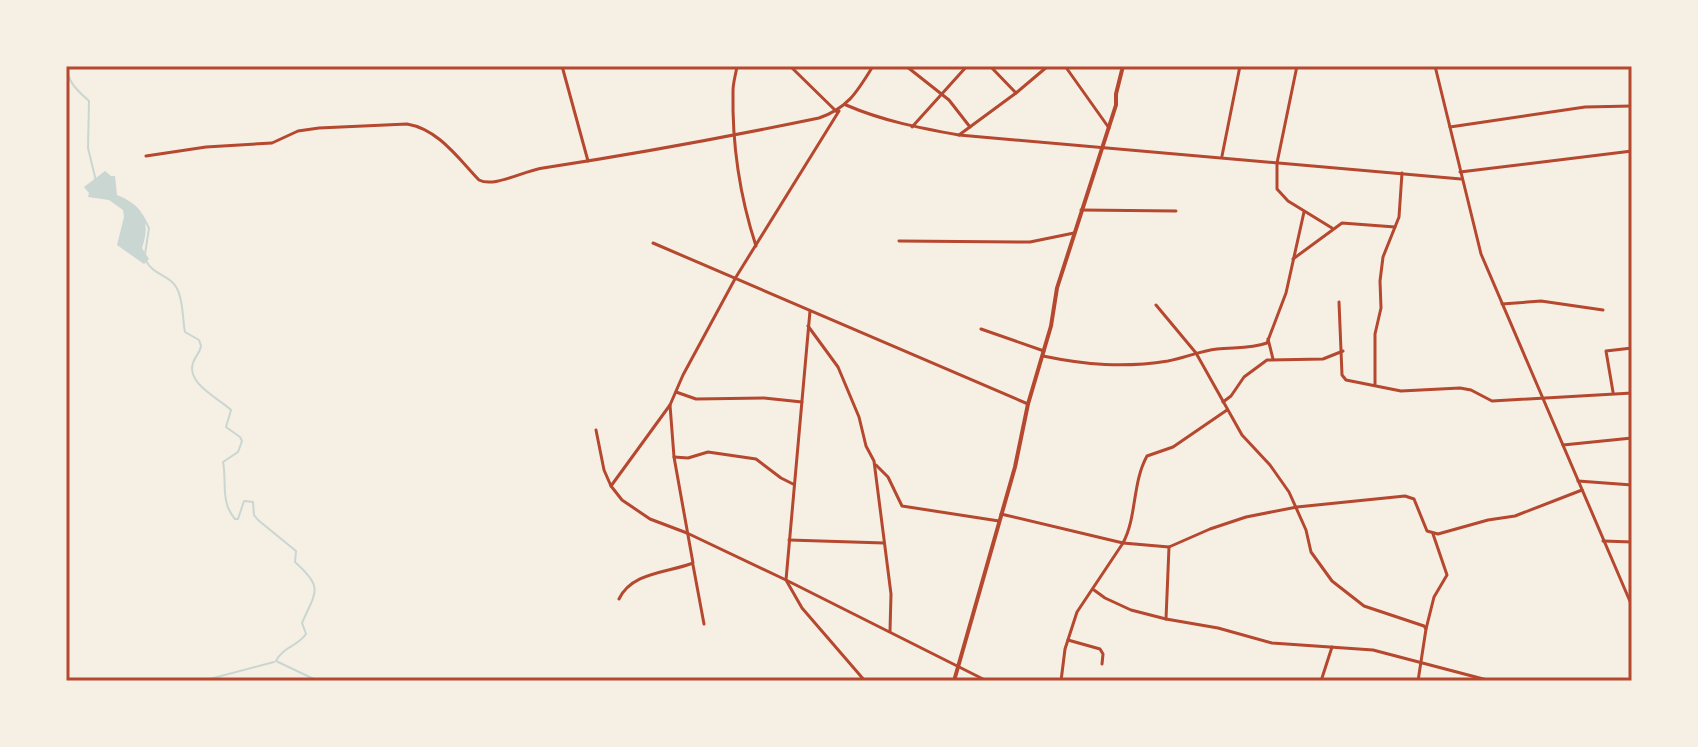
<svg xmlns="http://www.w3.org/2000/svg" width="1698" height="747" viewBox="0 0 1698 747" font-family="Mulish,sans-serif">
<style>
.water{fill:#c9d6d2}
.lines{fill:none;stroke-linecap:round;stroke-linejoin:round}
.stream{stroke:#c9d6d2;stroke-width:2}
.minor{stroke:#b5482f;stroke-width:3}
.tertiary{stroke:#b5482f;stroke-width:4}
.neatline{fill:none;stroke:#b5482f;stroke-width:3}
</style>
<rect width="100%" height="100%" fill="#f6efe4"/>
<path class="water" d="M105,171L111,176H115L117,195C144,206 151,221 142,248L149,259L144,264L117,245L124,217L123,210L109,200L88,197L89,193L84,187Z"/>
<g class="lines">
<g class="stream">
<path d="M67,66C67,82 78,91 89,101L88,148L96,181"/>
<path d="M142,215L149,228L145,254"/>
<path d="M146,261C153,273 161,273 171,281C184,291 182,318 185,332L199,340L201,346C200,353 195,356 193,363C186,384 220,399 231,410L226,427L240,437L242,441L238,452L223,462C227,481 220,502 235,519H238L244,501L253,502L254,515L258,520L296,551L295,562C324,588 316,591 302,623L306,634C298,646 283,647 276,661L318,681"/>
<path d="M202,681L274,662"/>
</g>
<g class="minor">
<path d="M562,66L588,161"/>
<path d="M737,66C736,74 733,82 733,91C732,142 740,197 756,246"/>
<path d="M790,66L837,112"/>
<path d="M906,66L949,100L970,127"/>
<path d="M990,66L1016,93"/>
<path d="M1065,66L1109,128"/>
<path d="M1297,66L1277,163V189L1288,201L1332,228"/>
<path d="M1435,66L1481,254L1632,606"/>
<path d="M846,105C883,121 920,128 959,135L1461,179"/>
<path d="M912,127L967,66"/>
<path d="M1450,127L1585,107L1632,106"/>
<path d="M959,135L1016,93L1048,66"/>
<path d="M146,156L206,147L272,143L298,131L319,128L407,124C438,129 458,158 479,180C494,188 523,171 543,168C635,154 727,137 819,118C848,108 857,92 873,66"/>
<path d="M1222,156L1240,66"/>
<path d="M1460,172L1632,151"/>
<path d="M1081,210L1176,211"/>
<path d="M899,241L1030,242L1074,233"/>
<path d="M653,243L1028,404"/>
<path d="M1293,259L1342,223L1395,227"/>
<path d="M1339,302L1342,375L1346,380L1401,391L1460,388L1471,390L1492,401L1632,393"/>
<path d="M1502,304L1541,301L1603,310"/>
<path d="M1156,305L1196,353L1242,435L1270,465L1289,492L1306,530L1311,552L1332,581L1364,606L1424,626L1426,629L1418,681"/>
<path d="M810,311L786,580L987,681"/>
<path d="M808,326L838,367L859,417L866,446L874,461L891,594L890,631"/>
<path d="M981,329L1044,351"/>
<path d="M1268,339L1273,359"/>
<path d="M1043,356C1086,365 1124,368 1168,361C1184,358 1200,351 1217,349C1234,347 1250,349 1267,343L1286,293L1304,212"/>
<path d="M1375,384V334L1381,308L1380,281L1383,257L1399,217L1402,173"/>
<path d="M676,392L696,399L764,398L802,402"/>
<path d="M1613,392L1606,351L1632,348"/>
<path d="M1223,402L1231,396L1244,377L1267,360L1323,359L1343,351"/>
<path d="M1227,410L1173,447L1147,456C1132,483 1137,517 1123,543L1169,547L1210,529L1246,517L1297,507L1405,496L1414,499L1427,531L1438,534L1488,520L1515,516L1582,490"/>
<path d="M596,430L604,470L611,486L622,500L650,519L687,533L786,580L802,608L865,681"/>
<path d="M1563,445L1632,438"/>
<path d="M674,457L688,458L708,452L756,459L781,478L793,484"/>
<path d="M876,465L888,477L902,506L999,521"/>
<path d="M1578,481L1632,485"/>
<path d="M611,486L670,405L683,375L736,277L839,111"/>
<path d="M1001,514L1123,543L1077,612L1065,649L1061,681"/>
<path d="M789,540L884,543"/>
<path d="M1603,541L1632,542"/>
<path d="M693,565L704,624"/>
<path d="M1094,590L1105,598L1131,610L1166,619L1218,628L1272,643L1373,650L1491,681"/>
<path d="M619,599C632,572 667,573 693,563L674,457L670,405"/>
<path d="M1166,619L1169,547"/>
<path d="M1426,629L1434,597L1447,575L1433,534"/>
<path d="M1068,640L1100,649L1103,654L1102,664"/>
<path d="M1321,681L1332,647"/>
</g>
<path class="tertiary" d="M954,681L1015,467L1028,404L1051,326L1057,288L1116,105V94L1123,66"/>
</g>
<rect width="1698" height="747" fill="none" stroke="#f6efe4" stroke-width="136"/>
<rect x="68" y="68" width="1562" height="611" class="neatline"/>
</svg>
